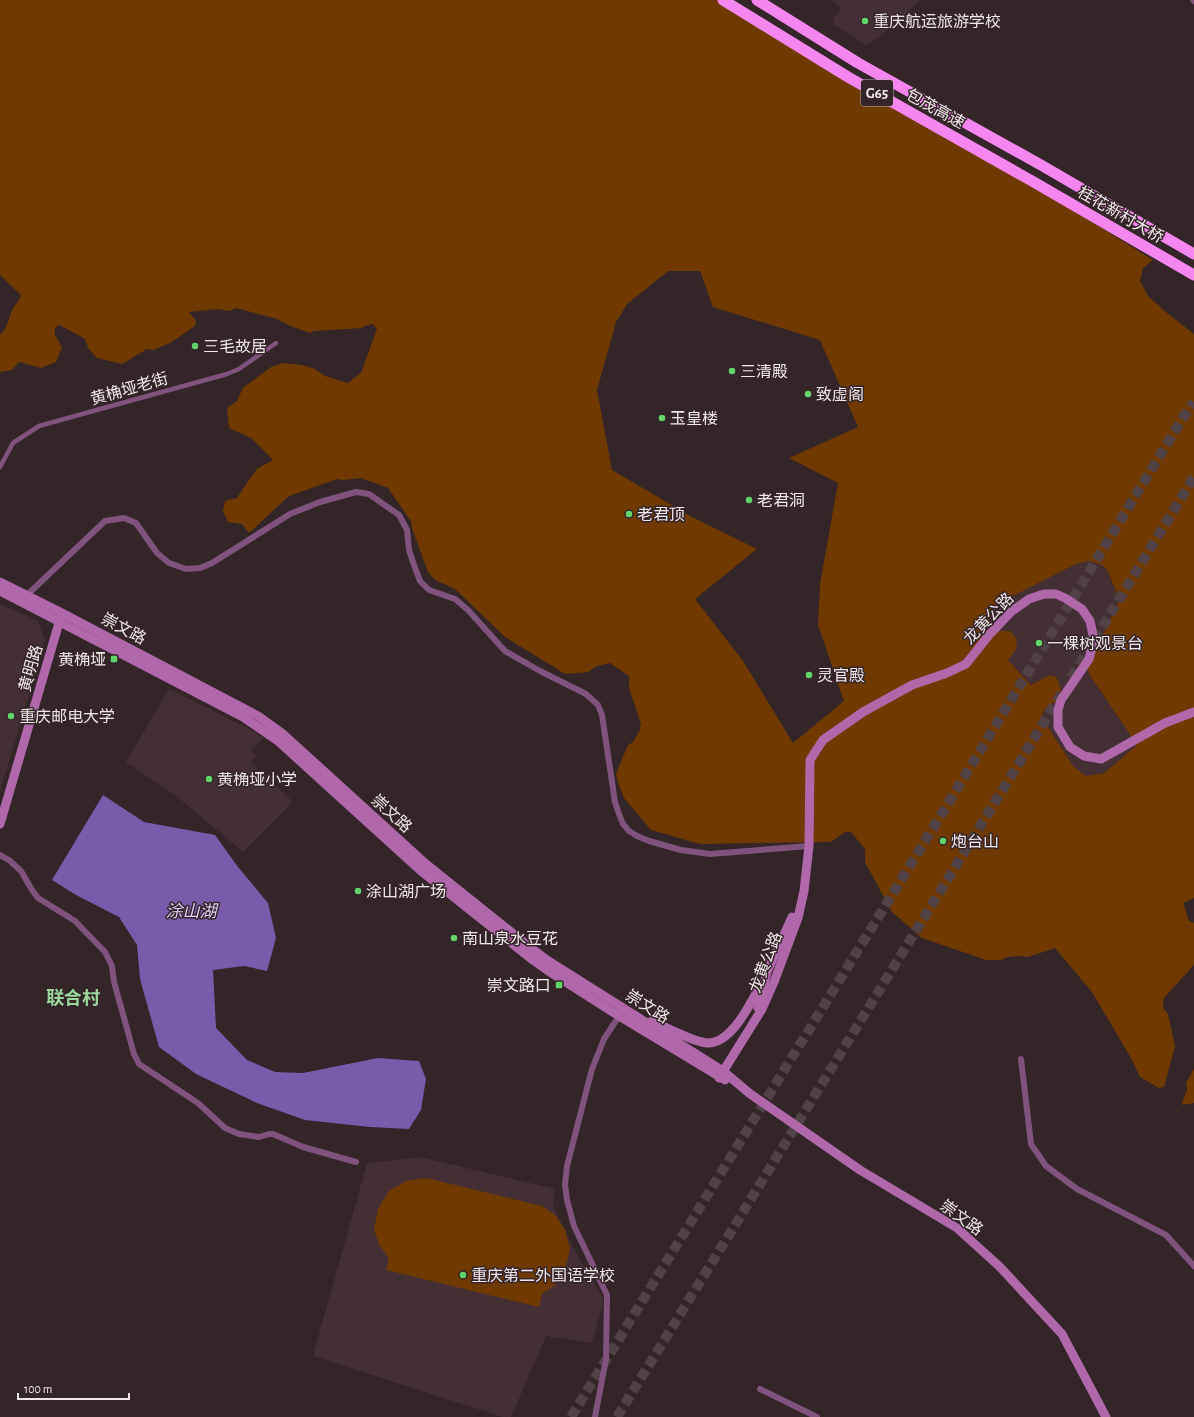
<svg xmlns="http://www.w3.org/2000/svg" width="1194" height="1417" viewBox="0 0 1194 1417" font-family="'Alegreya Sans','Noto Sans SC',sans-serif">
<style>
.built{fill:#442f35}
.green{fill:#703900;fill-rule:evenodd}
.water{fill:#7a5aab}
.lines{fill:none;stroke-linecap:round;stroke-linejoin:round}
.primary-tunnel{stroke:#504246;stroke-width:10;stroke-dasharray:10 5;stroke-linecap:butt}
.pedestrian{stroke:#80537c;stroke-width:4.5}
.minor{stroke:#80537c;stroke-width:6}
.secondary{stroke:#b068ab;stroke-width:9}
.motorway{stroke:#f686ef;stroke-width:11}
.poi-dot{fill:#61d46a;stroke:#342529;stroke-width:1.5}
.labels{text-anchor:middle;stroke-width:3;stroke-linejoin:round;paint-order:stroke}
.shield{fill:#342529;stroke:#b8adb0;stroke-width:1}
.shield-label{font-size:15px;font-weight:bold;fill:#f1e7ea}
.poi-label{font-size:16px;fill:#f1e7ea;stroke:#342529;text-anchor:start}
.street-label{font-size:16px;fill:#f1e7ea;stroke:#342529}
.water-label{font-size:17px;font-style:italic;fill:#dfd1fd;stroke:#342529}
.quarter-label{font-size:18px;font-weight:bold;fill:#9bd69d;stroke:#342529}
</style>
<rect width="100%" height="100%" fill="#342529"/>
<g class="built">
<path d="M831,0H919V1L878,38L866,45L833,24L834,18L842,8Z"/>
<path d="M1089,561L1094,562L1106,569L1118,597L1119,602L1089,662V674L1137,745L1104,773L1086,776L1073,766L1041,718L1043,710L1046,707L1057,701L1059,682L1056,677L1050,675L1031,685L1008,660L1016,649L1010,631H989L985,628L997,604L1076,564Z"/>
<path d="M0,604L37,620L45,640L0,792Z"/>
<path d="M169,689L251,730L263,738L251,750L256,755L251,762L293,802L243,852L175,795L126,762Z"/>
<path d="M420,1157L555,1189L553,1206L575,1251L604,1300L592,1343L546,1336L511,1417H503L313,1356L367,1163Z"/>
</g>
<g class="green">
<path d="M0,0H720L994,161L1153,260L1143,268L1140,281L1148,296L1167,313L1194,334V898L1183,903L1189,921L1194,923V965L1164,998L1163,1004L1164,1009L1168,1014L1175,1046L1164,1087L1159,1088L1140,1077L1131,1058L1092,992L1055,948L1028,957L1017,956L1008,957L1001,960H986L922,938L892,912L865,862V849L851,832H845L831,842L700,844L651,830L624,798L619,786L616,774L628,745L633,742L640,730L641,724L629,688V676L610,663L597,666L588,672L565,674L505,637L455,589L435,580L428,572L412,528L411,521L388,488L361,478L343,480L337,479L289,496L249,533L242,524L228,522L223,511L225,501L237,498L253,474L257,469L273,460L251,438L229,428L227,408L237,401L243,388L271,367L283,363L302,365L315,369L325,376L348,383L361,373L377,329L373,324L365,326L361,328L314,331L310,333L288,325L277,319L236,308L230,311L218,309L189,312L196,321L195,326L170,343L153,350L147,349L122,364L97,358L89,349L84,338L59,325L55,328V335L62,347L56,362L41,368L19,362L12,370L0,372V334C8,329 9,316 13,308C17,302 19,302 21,295L0,275ZM668,271H700L713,307L820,340L858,427L789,458L838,483L820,584L818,625L844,701L793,743L743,661L695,599L757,549L692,517L612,470L597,390L616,322L627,304ZM1089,561C1094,562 1103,565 1106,569C1110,574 1118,597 1119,602L1089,662L1088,669L1089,674L1137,745L1104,773L1086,776L1073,766L1042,718C1043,706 1051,703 1063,700L1059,682L1056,677L1050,675L1031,685L1008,660L1016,649L1017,639L1010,631H989L985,628L997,604L1076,564Z"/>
<path d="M1194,1069V1103L1182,1105C1182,1097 1190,1092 1186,1083Z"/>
<path d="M426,1178L542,1206L556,1216L565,1230L570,1249L565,1269L555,1285L542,1294L539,1307L386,1270L389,1258L380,1246L374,1230L378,1209L389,1191L406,1181Z"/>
</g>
<path class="water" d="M103,795L144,822L215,835L238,867L268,903L276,938L267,971L244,966L213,970L216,1028L247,1060L275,1072L303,1073L378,1058L419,1061L426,1079L421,1110L409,1129L370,1127L305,1120L257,1103L196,1074L159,1047L140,979L137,945L119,917L76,895L52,880Z"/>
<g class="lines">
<g class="primary-tunnel">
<path d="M1071,678L1194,477"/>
<path d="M571,1417L941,815L1184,416L1194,402"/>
<path d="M617,1417L1062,693"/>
</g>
<path class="pedestrian" d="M0,467L13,443L39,426L227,374L239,369L276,343"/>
<g class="minor">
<path d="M1193,0L1194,1"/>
<path d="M27,595L105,521L124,518L136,523L157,553L169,563L186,569L200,568L212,563L290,514L320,502L356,492L369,494L399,515L407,530L409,550L414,565L420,581L429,590L455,599L468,610L505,651L540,671L586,694L598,705L602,715L615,802L619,814L623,824L629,831L637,836L649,841L681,850L710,854L809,846"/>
<path d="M0,855L9,860L21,871L32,890L38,898L75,921L105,952L112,966L114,982L134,1054L139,1064L198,1103L225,1128L239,1134L259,1137L269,1134H273L303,1147L356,1162"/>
<path d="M1021,1059L1031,1144L1046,1166L1077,1189L1166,1235L1194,1266"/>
<path d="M760,1389L817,1417"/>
<path d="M595,1417L606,1359L607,1295L574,1226L567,1200L565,1185L567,1166L592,1069L604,1039L621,1013"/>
</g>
<g class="secondary">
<path d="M0,582L62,613L258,716L283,734L426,864L531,948L547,960L723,1071L749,1093L860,1170L957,1228L1000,1267L1062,1334L1106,1417"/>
<path d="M0,591L243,717L278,741L421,871L529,957L550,972L619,1016L725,1080"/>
<path d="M0,824L61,616"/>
<path d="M758,1008L767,972L792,917"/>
<path d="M652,1021C665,1027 694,1042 707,1043C732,1044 751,1002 761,984"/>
<path d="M719,1078L762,1009L774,982L798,918L804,891L809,846L810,760L823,740L863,712L912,685L947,673L966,664L989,635L1012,611L1029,599L1044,594H1056L1065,598L1082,609L1090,621L1094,640L1089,659L1061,700L1058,710V727L1070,747L1084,756L1101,759L1165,723L1194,712"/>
</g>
<g class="motorway">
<path d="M723,0L848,77L1032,181L1194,275"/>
<path d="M757,0L858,63L1041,165L1194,254"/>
</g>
</g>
<g class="poi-dot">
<circle cx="865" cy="21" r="4"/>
<circle cx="195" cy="346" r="4"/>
<circle cx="732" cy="371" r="4"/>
<circle cx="808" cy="394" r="4"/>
<circle cx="662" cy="418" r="4"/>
<circle cx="749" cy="500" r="4"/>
<circle cx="629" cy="514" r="4"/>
<circle cx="1039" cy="643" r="4"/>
<rect x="110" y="655" width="8" height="8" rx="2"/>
<circle cx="809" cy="675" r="4"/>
<circle cx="11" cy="716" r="4"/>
<circle cx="209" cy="779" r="4"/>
<circle cx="943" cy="841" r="4"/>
<circle cx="358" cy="891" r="4"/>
<circle cx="454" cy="938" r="4"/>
<rect x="555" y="981" width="8" height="8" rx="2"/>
<circle cx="463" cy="1275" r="4"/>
</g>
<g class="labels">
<rect class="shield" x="861" y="80" width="32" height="26" rx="3"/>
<g class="shield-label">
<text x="877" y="98">G65</text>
</g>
<g class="poi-label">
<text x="873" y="27">重庆航运旅游学校</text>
<text x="203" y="352">三毛故居</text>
<text x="740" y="377">三清殿</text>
<text x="816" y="400">致虚阁</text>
<text x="670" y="424">玉皇楼</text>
<text x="757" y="506">老君洞</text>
<text x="637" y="520">老君顶</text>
<text x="1047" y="649">一棵树观景台</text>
<text x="106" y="665" text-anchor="end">黄桷垭</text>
<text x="817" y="681">灵官殿</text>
<text x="19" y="722">重庆邮电大学</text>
<text x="217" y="785">黄桷垭小学</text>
<text x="951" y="847">炮台山</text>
<text x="366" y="897">涂山湖广场</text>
<text x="462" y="944">南山泉水豆花</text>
<text x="551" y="991" text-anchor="end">崇文路口</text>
<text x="471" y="1281">重庆第二外国语学校</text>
</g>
<g class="street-label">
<text transform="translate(936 108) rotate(29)" y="6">包茂高速</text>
<text transform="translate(1121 214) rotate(30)" y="6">桂花新村大桥</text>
<text transform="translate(129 388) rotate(-16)" y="6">黄桷垭老街</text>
<text transform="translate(988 618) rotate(-46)" y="6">龙黄公路</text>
<text transform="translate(124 628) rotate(28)" y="6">崇文路</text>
<text transform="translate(30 668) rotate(-74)" y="6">黄明路</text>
<text transform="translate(392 813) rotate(42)" y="6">崇文路</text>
<text transform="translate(765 962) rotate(-69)" y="6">龙黄公路</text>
<text transform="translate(648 1006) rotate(32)" y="6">崇文路</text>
<text transform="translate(962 1217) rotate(36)" y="6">崇文路</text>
</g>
<g class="water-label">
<text x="191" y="917">涂山湖</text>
</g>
<g class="quarter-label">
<text x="73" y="1004">联合村</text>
</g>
</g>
<path d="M18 1393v6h111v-6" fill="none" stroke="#f1e7ea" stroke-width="2"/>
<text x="24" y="1393" font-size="12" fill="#f1e7ea" stroke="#342529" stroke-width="3" paint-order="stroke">100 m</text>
</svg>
